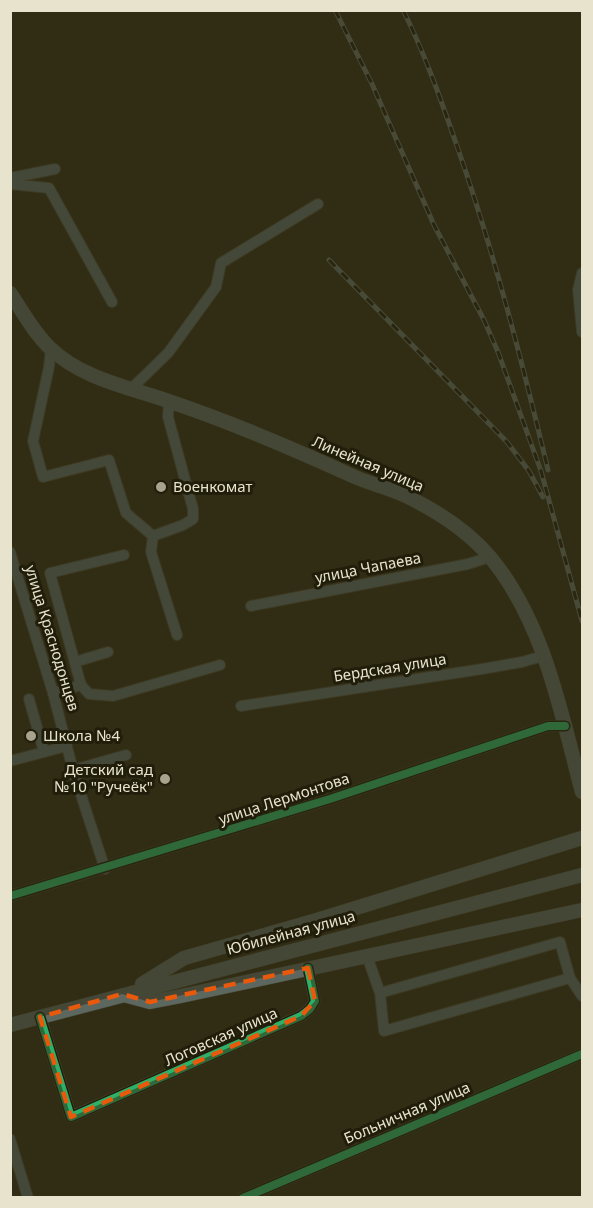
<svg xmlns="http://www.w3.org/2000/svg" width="593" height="1208" viewBox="0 0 593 1208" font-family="'Noto Sans',sans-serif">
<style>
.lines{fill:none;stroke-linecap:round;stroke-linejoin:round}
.minor-casing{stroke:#4c4834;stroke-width:12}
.major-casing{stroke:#4c4834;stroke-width:15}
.minor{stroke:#5b6866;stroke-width:10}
.major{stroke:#5c675f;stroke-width:14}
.rail-casing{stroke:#656d64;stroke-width:5}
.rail{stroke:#211d0b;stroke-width:3;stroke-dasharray:9;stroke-linecap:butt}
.cycleway-casing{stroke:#211d0b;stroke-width:11}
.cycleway{stroke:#2db169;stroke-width:8}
.marked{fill:none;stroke:#e8590c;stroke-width:4.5;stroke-dasharray:12 8;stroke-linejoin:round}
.poi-dot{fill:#a7a38c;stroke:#211d0b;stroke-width:2}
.labels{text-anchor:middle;stroke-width:6;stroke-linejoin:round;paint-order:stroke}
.street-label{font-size:15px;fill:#e7e3cc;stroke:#211d0b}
.poi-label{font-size:15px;fill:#e7e3cc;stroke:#211d0b;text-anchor:start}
</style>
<rect width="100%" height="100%" fill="#312d14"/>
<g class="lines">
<g class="minor-casing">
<g id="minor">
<path d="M10,178L55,169"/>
<path d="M10,184L49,188L112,302"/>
<path d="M582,273L578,290L582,332"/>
<path d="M51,349L49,367L33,441L43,477L109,460L126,513L153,536"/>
<path d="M131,389L168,353L216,287L221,263L318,204"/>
<path d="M169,401L168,417L193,509V519L183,525L153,536L151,552L177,635"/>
<path d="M10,552L53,693L73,770L105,869"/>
<path d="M251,606L468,564L490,557"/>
<path d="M75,662L108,652"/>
<path d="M81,685L50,573L124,555"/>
<path d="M53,693L81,685L89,694L113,696L220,665"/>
<path d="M29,699L44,752"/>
<path d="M241,706L482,669L522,662L543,656"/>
<path d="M10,761L67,746"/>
<path d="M73,770L126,755"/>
<path d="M10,896L330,799L548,726H565"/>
<path d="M367,956L380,993L384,1031L570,978L560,942L380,993"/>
<path d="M570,978L582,996"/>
<path d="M40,1017L71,1117L301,1016L310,1009L315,1001L308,968"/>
<path d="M10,1139L28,1198"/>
<path d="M243,1198L582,1054"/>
</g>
</g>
<g class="major-casing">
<g id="major">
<path d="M10,293C23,312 34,333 50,348C83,380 133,388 174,403C236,424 296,450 355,477C371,484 389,488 406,496C437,511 468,531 490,557C544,622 561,712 582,792"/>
<path d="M142,984L184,958L317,920L582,838"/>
<path d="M124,995L150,1002L181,996L582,910"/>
<path d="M10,1025L582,875"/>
</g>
</g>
<use href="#minor" class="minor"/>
<use href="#major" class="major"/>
<g class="rail-casing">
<g id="rail">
<path d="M335,10L372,84L434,225L484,320L498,352L541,471L582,621"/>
<path d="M403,10C425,54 441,100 457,146C494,252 522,361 548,470"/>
<path d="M329,260L507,442L529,471L543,497"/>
</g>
</g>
<use href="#rail" class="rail"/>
<g class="cycleway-casing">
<g id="cycleway">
<path d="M10,896L330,799L548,726H565"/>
<path d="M40,1017L71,1117L301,1016L310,1009L315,1001L308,968"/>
<path d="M243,1198L582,1054"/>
</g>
</g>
<use href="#cycleway" class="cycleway"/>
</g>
<path d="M0 0H593V1208H0ZM308,968L315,1001L301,1016L71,1117L40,1017L122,994L150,1002Z" fill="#312d14" fill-opacity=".55" fill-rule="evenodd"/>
<path class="marked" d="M308,968L315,1001L301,1016L71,1117L40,1017L122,994L150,1002Z"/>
<g class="poi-dot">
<circle cx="161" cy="487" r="6"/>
<circle cx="31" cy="736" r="6"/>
<circle cx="165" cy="779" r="6"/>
</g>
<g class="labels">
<g class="street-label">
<text transform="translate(368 464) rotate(23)" y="5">Линейная улица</text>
<text transform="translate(368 568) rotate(-11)" y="5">улица Чапаева</text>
<text transform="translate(52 638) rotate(73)" y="5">улица Краснодонцев</text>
<text transform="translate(390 668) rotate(-9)" y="5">Бердская улица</text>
<text transform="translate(284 799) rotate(-18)" y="5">улица Лермонтова</text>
<text transform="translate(291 933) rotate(-15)" y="5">Юбилейная улица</text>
<text transform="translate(221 1037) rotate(-24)" y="5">Логовская улица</text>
<text transform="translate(407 1113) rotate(-23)" y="5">Больничная улица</text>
</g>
<g class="poi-label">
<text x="173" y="492">Военкомат</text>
<text x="43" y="741">Школа №4</text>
<text x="153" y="775" text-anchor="end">Детский сад<tspan x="153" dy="17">№10 "Ручеёк"</tspan></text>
</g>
</g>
<rect width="593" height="1208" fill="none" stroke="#e7e3cc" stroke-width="24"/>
</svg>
